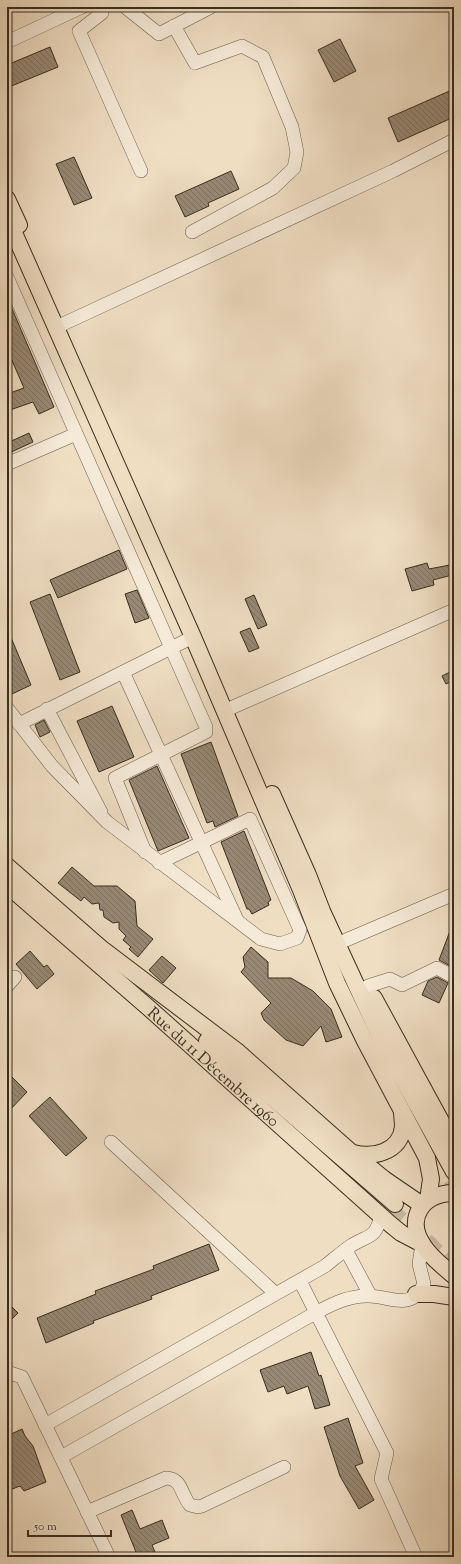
<svg xmlns="http://www.w3.org/2000/svg" width="461" height="1564" viewBox="0 0 461 1564" font-family="'Sorts Mill Goudy',serif">
<style>
.building{fill:url(#building-back-hatch);stroke:#382d21}
.lines{fill:none;stroke-linecap:round;stroke-linejoin:round}
.major-tunnel{stroke:#cbbba3;stroke-width:16;stroke-dasharray:16 8;stroke-linecap:butt}
.minor-casing{stroke:#66594a;stroke-width:14}
.major-casing{stroke:#382d21;stroke-width:18}
.minor{stroke:#f5ead8;stroke-width:13}
.major{stroke:#f0dec3;stroke-width:16}
.labels{text-anchor:middle;stroke-width:3;stroke-linejoin:round;paint-order:stroke}
.street-label{font-size:16px;fill:#382d21;stroke:#f5ead8}
</style>
<defs>
<pattern id="building-back-hatch" width="6" height="6" patternUnits="userSpaceOnUse"><rect width="6" height="6" fill="#988975"/><path d="M-1 5l2 2M0 0l6 6M5-1l2 2" fill="none" stroke="#7d7060"/></pattern>
</defs>
<rect width="100%" height="100%" fill="#f0dec3"/>
<filter id="stains"><feTurbulence type="fractalNoise" baseFrequency=".005" numOctaves="4"/><feColorMatrix values="0 0 0 0 .2 0 0 0 0 .09 0 0 0 0 .02 0 0 0 .5 -.17"/></filter>
<radialGradient id="worn" r=".72"><stop offset=".6" stop-color="#630" stop-opacity="0"/><stop offset="1" stop-color="#630" stop-opacity=".3"/></radialGradient>
<g class="building">
<path d="M340,39L356,71L334,82L318,50Z"/>
<path d="M50,47L58,67L9,87L7,83V65Z"/>
<path d="M454,89V117L398,142L388,118Z"/>
<path d="M74,157L92,198L74,205L56,164Z"/>
<path d="M231,171L239,189L208,203L209,206L185,217L175,196Z"/>
<path d="M7,297L54,407L39,414L33,402L7,411V394L24,388L7,349Z"/>
<path d="M29,433L33,442L7,454V443Z"/>
<path d="M119,550L127,569L58,598L50,580Z"/>
<path d="M427,563L429,569L450,565L452,575L433,580L434,585L412,591L405,569Z"/>
<path d="M137,590L149,618L135,623L125,594Z"/>
<path d="M50,594L80,672L60,680L30,602Z"/>
<path d="M254,595L267,625L258,629L245,599Z"/>
<path d="M7,628L31,685L12,694L7,682Z"/>
<path d="M250,628L259,648L249,652L240,632Z"/>
<path d="M454,670V680L446,684L442,676Z"/>
<path d="M112,706L134,757L99,772L77,721Z"/>
<path d="M44,720L50,732L40,737L35,725Z"/>
<path d="M211,742L238,816L215,827L213,821L207,823L181,754Z"/>
<path d="M157,766L189,838L158,851L129,780Z"/>
<path d="M244,831L271,900L268,902L269,905L252,914L249,909H247L221,842Z"/>
<path d="M72,867L94,886H117L135,901L137,926L153,939L138,957L129,949L131,947L123,940L126,936L119,929V922L113,923L104,917L103,910H100L99,903L92,904L84,897L81,901L58,883Z"/>
<path d="M453,923H454V968L439,960Z"/>
<path d="M251,947L268,962V978H291L313,991L331,1009L342,1037L326,1042L321,1026L303,1046L286,1040L264,1020L261,1013L271,1003L241,972L245,967L243,957Z"/>
<path d="M30,951L44,967L47,965L54,974L37,989L16,964Z"/>
<path d="M162,956L176,968L163,983L149,970Z"/>
<path d="M437,977L448,983L439,1003L422,995L428,981Z"/>
<path d="M7,1072L27,1092L7,1113Z"/>
<path d="M50,1097L87,1138L66,1156L29,1116Z"/>
<path d="M209,1244L219,1270L151,1296L152,1299L93,1321L94,1323L46,1343L37,1318L96,1294L95,1291L154,1269L153,1266Z"/>
<path d="M7,1302L18,1313L7,1324Z"/>
<path d="M311,1352L319,1376L321,1375L330,1405L315,1409L308,1386L287,1394L284,1386L268,1392L260,1370Z"/>
<path d="M348,1418L363,1463L355,1466L374,1500L359,1509L340,1476L324,1427Z"/>
<path d="M22,1429L25,1436L33,1446L46,1482L24,1491L20,1486L7,1491V1436Z"/>
<path d="M132,1510L140,1529L162,1520L169,1538L152,1545L157,1557H138L121,1515Z"/>
</g>
<g class="lines">
<g class="major-tunnel">
<path d="M451,1180L454,1186"/>
<path d="M389,1210L414,1229L454,1268"/>
</g>
<g class="minor-casing">
<g id="minor">
<path d="M125,7L159,34L211,7"/>
<path d="M102,13L79,31L141,171"/>
<path d="M174,26L195,63L242,46L263,57L292,127L297,152L294,168L273,188L192,232"/>
<path d="M7,42L82,7"/>
<path d="M7,277L206,727V732L115,778L145,852"/>
<path d="M63,324L393,171L454,140"/>
<path d="M7,464L76,434"/>
<path d="M123,672L237,920"/>
<path d="M233,707L454,610"/>
<path d="M7,708L52,766L107,822L261,939L280,944L297,938L300,930L250,819L159,863"/>
<path d="M47,709L101,812"/>
<path d="M19,724L193,637"/>
<path d="M346,940L454,894"/>
<path d="M7,986L15,977"/>
<path d="M368,986L390,979L402,985L437,968L454,977"/>
<path d="M111,1142L275,1293"/>
<path d="M346,1250L370,1295"/>
<path d="M300,1281L387,1453L381,1479L416,1557"/>
<path d="M7,1372L22,1377L109,1557"/>
<path d="M45,1425L325,1266C334,1259 343,1251 352,1245C370,1234 375,1239 381,1216"/>
<path d="M61,1457L317,1312C333,1304 350,1295 369,1296C390,1296 411,1312 424,1284L419,1264L422,1244"/>
<path d="M87,1512L166,1478C182,1478 181,1495 190,1505L198,1507L202,1506L284,1467"/>
</g>
</g>
<g class="major-casing">
<g id="major">
<path d="M7,199L19,225"/>
<path d="M7,217L193,637L301,890L337,983L365,1041L427,1158L431,1179L428,1200"/>
<path d="M272,794L308,875L322,911L384,1045L454,1172"/>
<path d="M7,866L102,949L238,1052L352,1153L384,1179L422,1205"/>
<path id="s1" d="M7,885L150,1009L390,1224L401,1233L422,1244"/>
<path d="M374,998L454,1145"/>
<path d="M207,1041L395,1204"/>
<path d="M353,1153C372,1158 400,1153 403,1127C403,1122 402,1116 402,1111"/>
<path d="M454,1193C423,1193 405,1218 423,1245C430,1257 444,1267 454,1276"/>
<path d="M416,1294H434L454,1297"/>
</g>
</g>
<use href="#minor" class="minor"/>
<use href="#major" class="major"/>
</g>
<g class="labels">
<g class="street-label">
<text dy="6" stroke="none"><textPath href="#s1" startOffset="275">Rue du 11 Décembre 1960</textPath></text>
</g>
</g>
<rect width="461" height="1564" fill="none" stroke="#f0dec3" stroke-width="24"/>
<rect x="8" y="8" width="445" height="1548" fill="none" stroke="#382d21" stroke-width="2"/>
<rect x="12" y="12" width="437" height="1540" fill="none" stroke="#382d21"/>
<path d="M28 1530v6h83v-6" fill="none" stroke="#382d21" stroke-width="2"/>
<text x="34" y="1530" font-size="12" fill="#382d21" stroke="#f5ead8" stroke-width="3" paint-order="stroke">50 m</text>
<rect width="100%" height="100%" filter="url(#stains)"/>
<rect width="100%" height="100%" fill="url(#worn)"/>
</svg>
